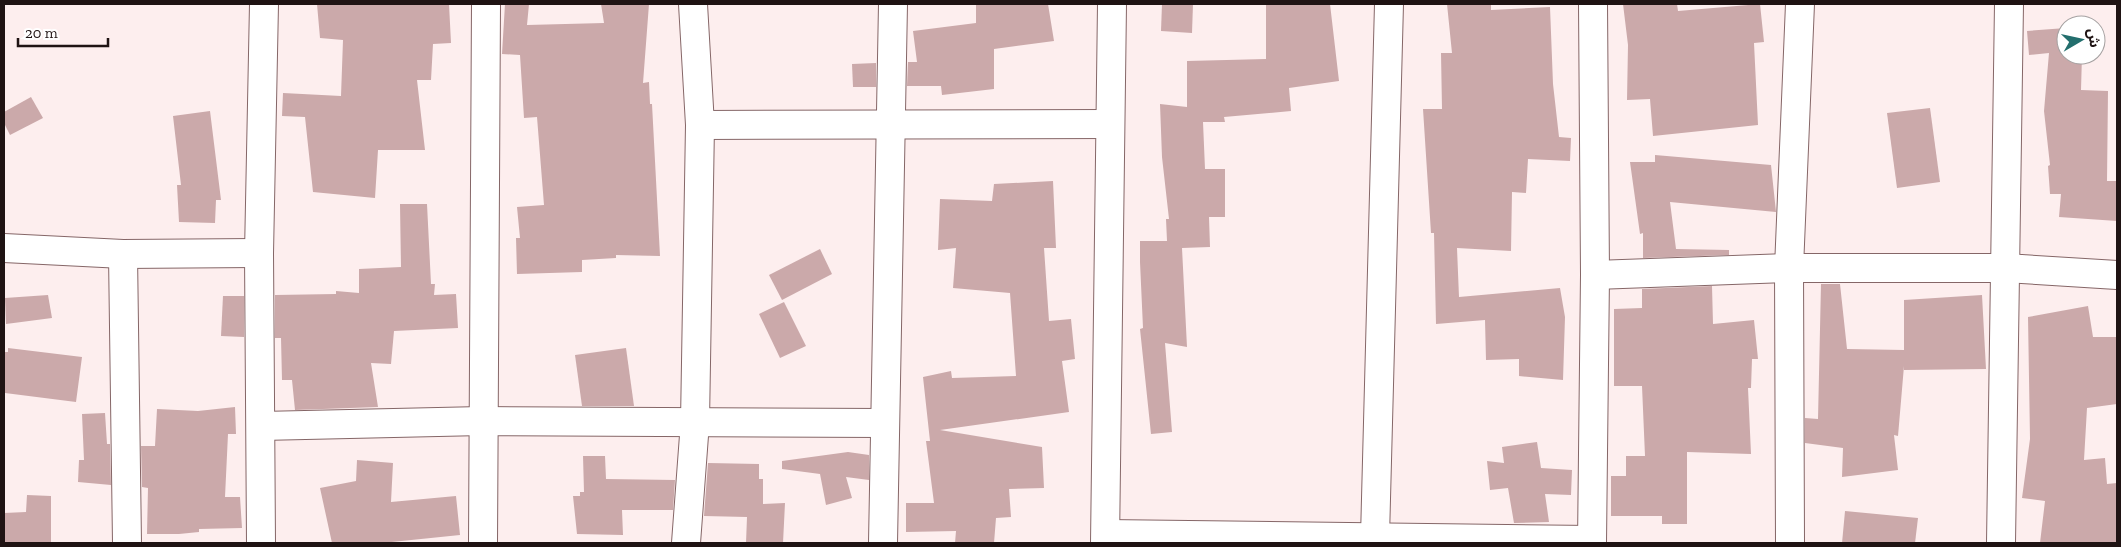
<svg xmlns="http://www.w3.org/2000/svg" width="2121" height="547" viewBox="0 0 2121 547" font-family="'Zilla Slab','Noto Sans Arabic',serif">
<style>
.building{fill:#cba9aa}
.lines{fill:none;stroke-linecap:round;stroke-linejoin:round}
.minor-casing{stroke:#856667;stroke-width:30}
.minor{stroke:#fff;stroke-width:28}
</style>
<rect width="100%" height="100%" fill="#fdeeee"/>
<g class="building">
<path d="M317,4H449L451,43L433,44L431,80H417L425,150H378L375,198L313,192L305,117L282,116L283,93L341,96L343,40L320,38Z"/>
<path d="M505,4H529L527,25L604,23L601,4H649L643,83L649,82L650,104H652L660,256L616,255V258L582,260V272L517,274L516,238H520L517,207L544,205L537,117L524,118L520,55L502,54Z"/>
<path d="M976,4H1048L1054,41L994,49V89L942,95L941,86H907L908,62H917L913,31L976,23Z"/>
<path d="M1162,4H1193L1192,33L1161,31Z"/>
<path d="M1266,4H1330L1339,81L1289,88L1291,111L1224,117L1225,122H1203L1205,169H1225V217H1209L1210,247L1182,248L1187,347L1165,343L1172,432L1151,434L1140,329L1143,328L1140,262V241H1167L1166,219H1169L1162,157L1160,104L1187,107V61L1266,59Z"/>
<path d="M1447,4H1491V10L1550,7L1553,84L1559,137L1571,138L1570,161L1528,159L1526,193L1512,192L1511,251L1457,248L1459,297L1560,288L1565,317L1563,380L1519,376V359L1486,360L1485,320L1436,324L1434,233H1431L1423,109H1442L1441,53H1452Z"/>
<path d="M1623,4H1677L1678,11L1760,4L1764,42L1754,43L1758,125L1653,136L1650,99L1627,100L1628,45Z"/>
<path d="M2066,28V55H2082L2081,90L2108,91L2107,181H2117V221L2059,217L2061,194H2050L2048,166L2050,165L2044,111L2049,53L2029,55L2027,31Z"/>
<path d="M876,63V87H853L852,64Z"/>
<path d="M31,97L43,118L10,135L4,123V112Z"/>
<path d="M1930,108L1940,182L1897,188L1887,113Z"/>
<path d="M210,111L221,200H216L215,223L179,222L177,185H181L173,116Z"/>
<path d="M1655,155L1771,165L1776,212L1670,202L1676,249L1729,250V255L1643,258V233L1640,234L1630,162H1655Z"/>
<path d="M1053,181L1056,248H1044L1049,321L1071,319L1075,359L1062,361L1069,412L940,430L1042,447L1044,488L1009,489L1011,517L996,518L994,543H955L956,531L906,532V503H934L926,441H930L923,377L951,371L952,378L1016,376L1010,293L953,288L956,248L938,250L940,199L992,201L994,184Z"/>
<path d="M400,204H427L431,284H435L434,295L456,294L458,328L394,331L391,364L371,363L378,407L295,410L292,380H282L281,338H275V295L336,294V291L359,293V269L401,267Z"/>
<path d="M820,249L832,274L782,300L769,275Z"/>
<path d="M1821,284H1840L1847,349L1904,350V300L1982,295L1986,369L1904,370V366L1898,436L1894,435L1898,470L1842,477L1843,448L1805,443V418L1818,419Z"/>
<path d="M1712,286L1713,324L1754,320L1758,359H1752L1751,388H1748L1751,454L1687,452V524H1662V516H1611V476H1626V456H1645L1642,386H1614V309L1642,308V289Z"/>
<path d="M48,295L52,318L6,324L5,298Z"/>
<path d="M223,296H244V337L221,336Z"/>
<path d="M784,302L806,346L780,358L759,314Z"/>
<path d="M2088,306L2093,337H2117V404L2087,408L2084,460L2105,458L2107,484L2117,483V543H2040L2045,501L2022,498L2030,439L2028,317Z"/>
<path d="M8,348L82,357L76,402L5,393L4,352H8Z"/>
<path d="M626,348L634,406H582L575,355Z"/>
<path d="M235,407L236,434H228L225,497H240L242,528L199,529V532L179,534H147L148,488L142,487L141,446H155L157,409L198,411Z"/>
<path d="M105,413L107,444H110L111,485L78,482L79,460H84L82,414Z"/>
<path d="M1537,442L1541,468L1572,470L1571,495L1545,494L1549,522L1514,523L1508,488L1490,490L1487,461L1504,463L1502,447Z"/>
<path d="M848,452L869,455V480L846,477L852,498L826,505L820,474L782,469V461Z"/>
<path d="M583,456H605L606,479L675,480L673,510H622L623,535L577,534L573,496H580V492H584Z"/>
<path d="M357,460L393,463L391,502L456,496L460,535L382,543H332L320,488L356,481Z"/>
<path d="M708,463L759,464V479H763V504L785,503L783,543H746L747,517L704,516Z"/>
<path d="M27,495L51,496V543H4V513L26,512Z"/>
<path d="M1845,511L1918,518L1915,543H1842Z"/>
</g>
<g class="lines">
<g class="minor-casing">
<g id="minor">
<path d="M700,125L1110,124"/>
<path d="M4,248L123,254L259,253"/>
<path d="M123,254L127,543"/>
<path d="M1595,275L1789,268H2005L2117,275"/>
<path d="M261,426L482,421L884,423"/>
<path d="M1106,534L1592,540"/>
<path d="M1375,537L1389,4"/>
<path d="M261,543L259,253L264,4"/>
<path d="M483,543L486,4"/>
<path d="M686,543L695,422L700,125L693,4"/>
<path d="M883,543L893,4"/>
<path d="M1105,543L1112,4"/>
<path d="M1592,543L1595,275L1593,4"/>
<path d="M1790,543L1789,268L1800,4"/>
<path d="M2001,543L2009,4"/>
</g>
</g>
<use href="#minor" class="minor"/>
</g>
<rect width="2121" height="547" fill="none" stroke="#1f1313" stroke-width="10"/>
<g transform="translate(2081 40) rotate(81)"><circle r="24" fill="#ffffff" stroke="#a5a1a1"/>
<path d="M0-4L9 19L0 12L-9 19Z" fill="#236e6d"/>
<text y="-8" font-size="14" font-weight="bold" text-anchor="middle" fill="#1f1313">ش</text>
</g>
<path d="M18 38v8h90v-8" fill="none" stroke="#1f1313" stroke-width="2.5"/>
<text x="25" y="38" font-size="15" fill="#1f1313" stroke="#ffffff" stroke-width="4" paint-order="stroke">20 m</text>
</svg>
